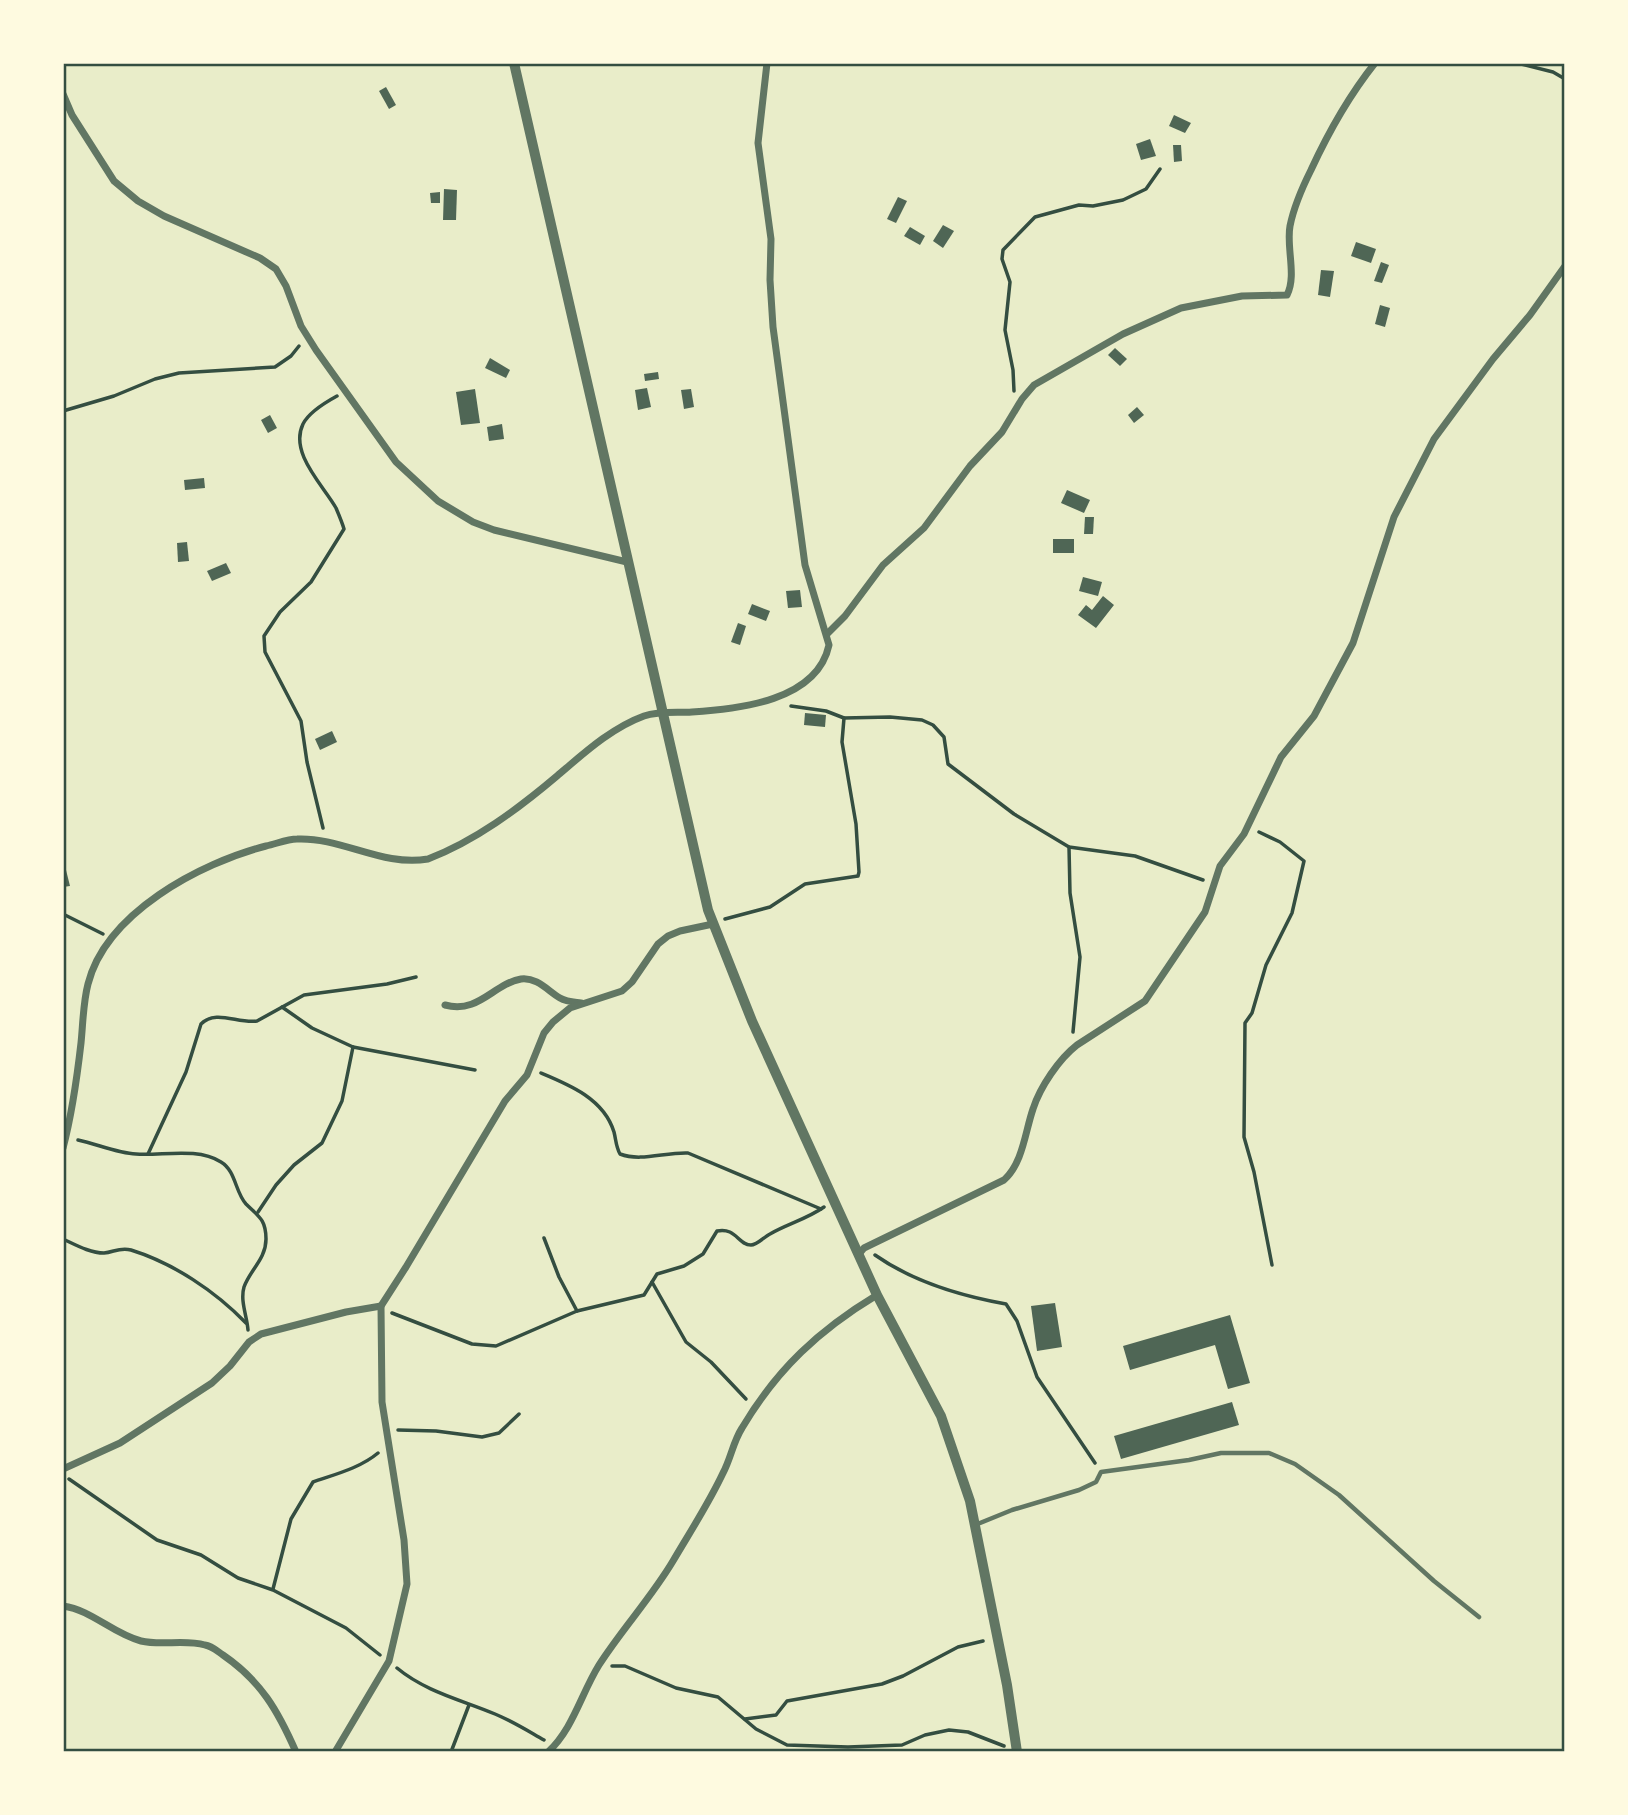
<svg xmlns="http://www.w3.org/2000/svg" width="1628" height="1815" viewBox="0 0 1628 1815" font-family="'Space Grotesk',sans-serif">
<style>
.building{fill:#4f6655}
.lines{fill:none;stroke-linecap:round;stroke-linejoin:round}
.path{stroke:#344e41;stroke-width:3.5}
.service{stroke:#617663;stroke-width:4.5}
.minor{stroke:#617663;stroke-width:7}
.tertiary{stroke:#617663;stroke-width:10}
.neatline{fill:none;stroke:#344e41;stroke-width:2.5}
</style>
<rect width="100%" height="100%" fill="#e9edc9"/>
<g class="building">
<path d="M386,87L396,105L389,109L379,91Z"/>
<path d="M1174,115L1191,123L1185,133L1169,126Z"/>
<path d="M1150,139L1156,156L1141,160L1136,144Z"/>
<path d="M1173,145H1181L1182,161L1174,162Z"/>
<path d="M444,189L457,190L456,220H443Z"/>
<path d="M440,192V203H431L430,193Z"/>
<path d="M898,197L907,201L896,223L887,219Z"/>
<path d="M943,225L954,231L943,248L933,241Z"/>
<path d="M910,227L925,236L920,245L904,236Z"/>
<path d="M1356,242L1376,249L1371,263L1351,256Z"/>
<path d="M1381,262L1389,265L1382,283L1374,281Z"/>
<path d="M1321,270L1334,271L1330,297L1318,295Z"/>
<path d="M1380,305L1390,308L1385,327L1375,324Z"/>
<path d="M1115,348L1127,359L1120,366L1108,355Z"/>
<path d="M490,358L510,370L506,378L485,368Z"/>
<path d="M658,372L659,379L645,381L644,374Z"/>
<path d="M647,388L651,407L638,410L635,390Z"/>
<path d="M475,389L480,423L461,425L456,392Z"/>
<path d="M691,389L694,407L684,409L681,390Z"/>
<path d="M1137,407L1144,415L1134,423L1128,415Z"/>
<path d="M270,415L277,428L268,433L261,420Z"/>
<path d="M502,424L504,439L489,441L487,427Z"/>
<path d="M204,478L205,488L185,490L184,480Z"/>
<path d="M1067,490L1090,500L1084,513L1061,503Z"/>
<path d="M1085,517H1094L1093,534H1084Z"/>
<rect x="1053" y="539" width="21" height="14"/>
<path d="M187,542L189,561L178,562L177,543Z"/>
<path d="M226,563L231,573L212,581L207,571Z"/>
<path d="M1083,577L1102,582L1098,596L1079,591Z"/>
<path d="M800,590L802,607L788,608L786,591Z"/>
<path d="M1103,596L1114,605L1096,628L1078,615L1086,605L1092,610Z"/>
<path d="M752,604L770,611L766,621L748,614Z"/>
<path d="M738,623L746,626L740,645L731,642Z"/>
<path d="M805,713L826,715L825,727L804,725Z"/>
<path d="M332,731L337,742L320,750L315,739Z"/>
<path d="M63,866H65L70,886L63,887Z"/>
<path d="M1055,1303L1062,1347L1037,1351L1031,1306Z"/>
<path d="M1230,1315L1250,1383L1228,1389L1215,1345L1130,1370L1123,1346Z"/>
<path d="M1232,1402L1239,1425L1121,1459L1114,1436Z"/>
</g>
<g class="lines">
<g class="path">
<path d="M1517,63L1553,72L1565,79"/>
<path d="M1014,391L1013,370L1005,330L1010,282L1002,259L1003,250L1035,217L1079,205L1093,206L1123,200L1146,189L1160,169"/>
<path d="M63,411L114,396L155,379L179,373L275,367L291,356L299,346"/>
<path d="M791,706L826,711L844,718L890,717L922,720L933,725L944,737L948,764L1014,814L1069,847L1135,856L1203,880"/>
<path d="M323,828L307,762L301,721L265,652L264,636L280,612L311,582L344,529C342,522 339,515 336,508C323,485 289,453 303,424C309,412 326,402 337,396"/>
<path d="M1259,832L1280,842L1304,861L1292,913L1266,965L1252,1013L1245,1023L1244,1137L1254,1172L1272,1265"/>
<path d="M1069,847L1070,893L1080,957L1073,1032"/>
<path d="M63,914L103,934"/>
<path d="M725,919L770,907L805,884L858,876L859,872L856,824L842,742L844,718"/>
<path d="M282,1007L312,1028L353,1047L475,1070"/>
<path d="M541,1073C570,1085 604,1099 614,1132C616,1140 616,1147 620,1154C641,1162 665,1152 688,1153L821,1209"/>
<path d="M78,1140C97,1144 117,1153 136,1154C162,1156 197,1147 221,1162C236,1171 235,1192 246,1204C258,1216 266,1219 266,1239C266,1259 250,1270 244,1287C240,1301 247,1316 248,1330"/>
<path d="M148,1154L186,1072L201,1024C216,1009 238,1024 257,1021L304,995L387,984L416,977"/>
<path d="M258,1212L276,1185L294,1165L322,1143L342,1101L353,1047"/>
<path d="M544,1238L559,1277L577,1311"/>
<path d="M63,1239C76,1245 90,1253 104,1253C114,1252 120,1247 131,1250C173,1263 215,1291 246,1323"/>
<path d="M875,1255C912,1281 961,1296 1006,1304L1017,1321L1037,1377L1095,1463"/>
<path d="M652,1282L686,1342L711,1362L746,1399"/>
<path d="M392,1313L472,1344L496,1346L577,1311L644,1295L657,1274L684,1266L703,1254L717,1231C736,1227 738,1245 751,1245C757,1245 764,1237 770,1234C787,1224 807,1219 824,1207"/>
<path d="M398,1430L436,1431L482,1437L499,1433L519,1414"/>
<path d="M69,1479L157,1540L201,1555L238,1578L273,1590L346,1628L380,1655"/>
<path d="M273,1589L291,1519L313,1482C336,1474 360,1468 378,1453"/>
<path d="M612,1666H625L676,1688L718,1697L756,1729L787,1745L848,1747L902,1745L925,1735L949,1730L968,1732L1004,1746"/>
<path d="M397,1668C426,1692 462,1700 495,1714C512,1721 528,1731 544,1740"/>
<path d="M745,1719L776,1715L787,1701L882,1684L903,1676L958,1647L983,1641"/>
<path d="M451,1752L469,1705"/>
</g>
<path class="service" d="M975,1525L1012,1510L1079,1490L1096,1482L1101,1472L1189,1460L1221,1453H1269L1295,1464L1339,1495L1434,1581L1479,1617"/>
<g class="minor">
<path d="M63,94L72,115L114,181L138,201L164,216L260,258L276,269L286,286L301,326L316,350L396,462L438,501L473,522L494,530L627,562"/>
<path d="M827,634L845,616L883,565L924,528L970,466L1002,432L1022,399L1034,385L1123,334L1181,308L1242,296L1287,295C1297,276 1286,247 1290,226C1294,206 1302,188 1311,170C1329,131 1348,97 1375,63"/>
<path d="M445,1005C479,1014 493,984 521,979C537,977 548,991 560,998C567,1002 574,1002 581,1003"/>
<path d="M63,1148C72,1114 77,1078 81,1043C83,1024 83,1003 88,984C106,913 200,863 266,846C276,844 287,839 297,839C342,837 382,867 428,859C475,841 518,809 557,776C583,754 611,728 644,716C659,711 676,713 692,712C739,709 817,701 829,645L805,565L773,327L770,280L771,239L758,143L767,63"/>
<path d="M859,1254L864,1248L1004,1180C1023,1163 1025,1132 1033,1109C1040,1087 1059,1059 1077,1045L1145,1001L1205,912L1220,866L1244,834L1281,757L1314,716L1353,643L1394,517L1434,439L1493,359L1530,315L1565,266"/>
<path d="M63,1469L120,1443L212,1383L230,1366L249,1342L261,1334L346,1312L381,1306"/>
<path d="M63,1606C92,1610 113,1634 141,1641C162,1646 184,1639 205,1645C212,1646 217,1651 223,1655C261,1681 278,1711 296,1752"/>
<path d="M335,1752L389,1661L407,1584L404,1540L382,1402L381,1306L406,1267L505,1101L527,1075L544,1033L553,1022L570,1008L622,991L632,982L658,944L668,936L680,931L713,924"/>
<path d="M548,1752C573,1729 581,1694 599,1665C622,1629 651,1598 673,1561C690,1532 709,1503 723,1473C731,1458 733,1442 742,1428C777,1369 819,1330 877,1295"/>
</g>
<path class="tertiary" d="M514,63L708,910L752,1021L877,1295L941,1416L970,1501L1007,1685L1017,1752"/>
</g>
<rect width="1628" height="1815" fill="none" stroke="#fefae0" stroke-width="130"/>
<rect x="65" y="65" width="1498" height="1685" class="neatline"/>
</svg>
